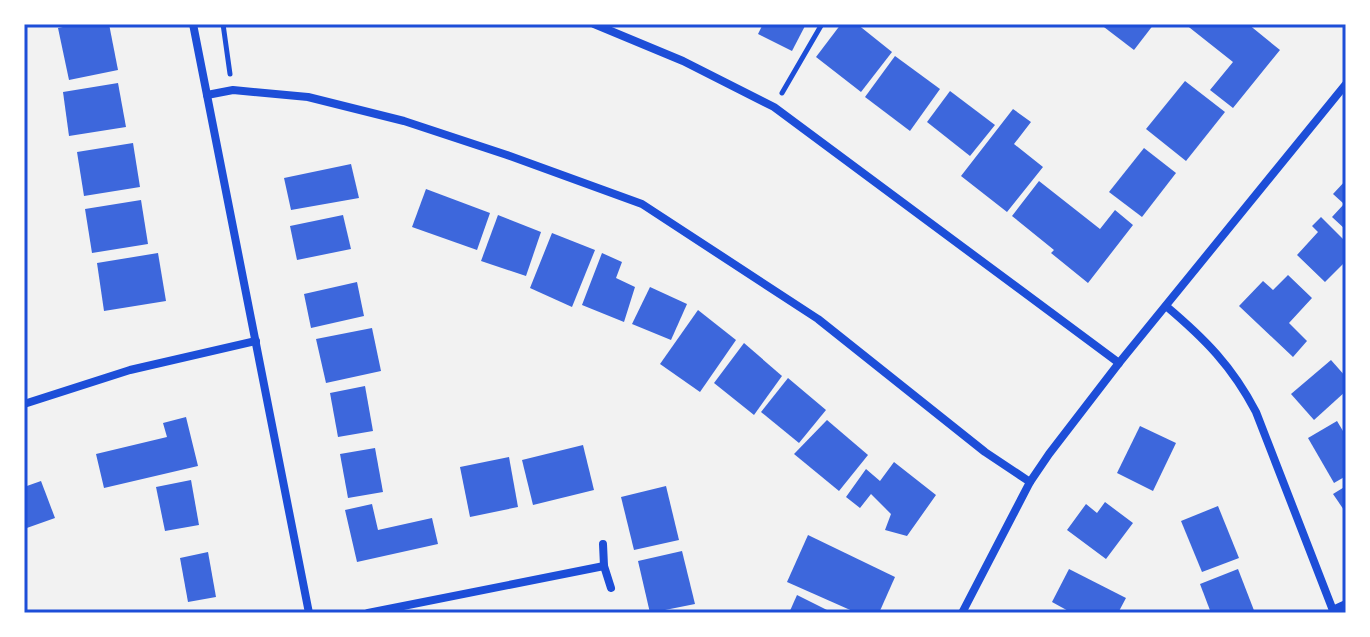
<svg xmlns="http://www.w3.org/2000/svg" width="1370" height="637" viewBox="0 0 1370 637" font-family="Rubik,sans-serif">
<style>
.building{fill:#3d67dc}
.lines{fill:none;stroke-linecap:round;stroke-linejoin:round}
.path{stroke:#1d4ed8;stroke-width:5}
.minor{stroke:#1d4ed8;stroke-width:8}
.neatline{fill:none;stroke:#1d4ed8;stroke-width:3}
</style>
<rect width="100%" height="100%" fill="#f2f2f2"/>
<g class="building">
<path d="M77,24H109L118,70L69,80L58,28Z"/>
<path d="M763,24H806L792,51L758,34Z"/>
<path d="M841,24H857L892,52L861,92L816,57Z"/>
<path d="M1100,24H1154L1134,50Z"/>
<path d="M1185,24H1248L1280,50L1233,108L1210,90L1233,62Z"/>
<path d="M895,56L940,89L910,131L865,97Z"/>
<path d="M1185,81L1225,112L1186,161L1146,129Z"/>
<path d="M118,83L126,127L69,136L63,92Z"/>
<path d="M950,91L995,125L970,156L927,122Z"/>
<path d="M1013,109L1031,122L1014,144L1043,167L1007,212L961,176Z"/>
<path d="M133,143L140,187L84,196L77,152Z"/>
<path d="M1144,148L1176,173L1142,217L1109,192Z"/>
<path d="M351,164L359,198L291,210L284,178Z"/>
<path d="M1346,180V230L1332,217L1344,204L1333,194Z"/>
<path d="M1039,181L1100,229L1115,210L1133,225L1088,283L1051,253L1054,250L1012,216Z"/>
<path d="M426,189L490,213L477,250L412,227Z"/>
<path d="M141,200L148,244L92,253L85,209Z"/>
<path d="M343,215L351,249L297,260L290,226Z"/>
<path d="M498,215L541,232L526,276L481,261Z"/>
<path d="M1321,217L1346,242V261L1325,282L1297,255L1318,232L1312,226Z"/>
<path d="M552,233L595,250L572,307L530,288Z"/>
<path d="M158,253L166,301L104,311L97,263Z"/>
<path d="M602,253L622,262L616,278L635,287L624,322L582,305Z"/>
<path d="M1288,275L1312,298L1289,323L1307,341L1293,357L1239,306L1263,281L1273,290Z"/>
<path d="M357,282L364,316L311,328L304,294Z"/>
<path d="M650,287L687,304L671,340L632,324Z"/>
<path d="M698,310L736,340L700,392L660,364Z"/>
<path d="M372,328L381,371L326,383L316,339Z"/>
<path d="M744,343L782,376L754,415L714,383Z"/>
<path d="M1331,360L1346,377V391L1314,420L1291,394Z"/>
<path d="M788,378L826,410L799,443L761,412Z"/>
<path d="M365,386L373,431L338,437L330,393Z"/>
<path d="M186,417L198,466L104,488L96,454L167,437L163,423Z"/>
<path d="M827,420L868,455L839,491L794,454Z"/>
<path d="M1337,421L1346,436V476L1334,483L1308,438Z"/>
<path d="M1140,426L1176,443L1153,491L1117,473Z"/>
<path d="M583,445L594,490L533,505L522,460Z"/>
<path d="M375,448L383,492L348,498L340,454Z"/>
<path d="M509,457L518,507L470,517L460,467Z"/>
<path d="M894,462L936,495L907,536L885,530L891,514L871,494L860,508L846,497L866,469L880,481Z"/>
<path d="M191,480L199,525L165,531L156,487Z"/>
<path d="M41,481L55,518L24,529V487Z"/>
<path d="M666,486L679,540L634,550L621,497Z"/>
<path d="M1346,486V513L1333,494Z"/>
<path d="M1105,502L1133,523L1106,559L1067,530L1086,504L1097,513Z"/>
<path d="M372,504L378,530L432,518L438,544L357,562L345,510Z"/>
<path d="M1218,506L1239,558L1202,572L1181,521Z"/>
<path d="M808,535L895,577L879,613H857L787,582Z"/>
<path d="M682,551L695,604L650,613L638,561Z"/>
<path d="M208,552L216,597L188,602L180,558Z"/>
<path d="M1069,569L1126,598L1118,613H1072L1052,602Z"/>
<path d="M1238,569L1255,613H1211L1200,584Z"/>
<path d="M797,595L833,613H789Z"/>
</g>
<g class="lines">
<g class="path">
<path d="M223,24L230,74"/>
<path d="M782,93L822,24"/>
</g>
<g class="minor">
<path d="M193,24L309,613"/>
<path d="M594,24L683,61L774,107L1119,363"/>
<path d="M207,95L233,90L308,97L404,121L507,155L642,204L818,319L985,452L1030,482"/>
<path d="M1166,306C1205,339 1232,366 1256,412L1334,613"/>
<path d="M24,404L130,370L256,341"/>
<path d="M603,544L604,566L611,588"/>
<path d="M1333,610L1346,604"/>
<path d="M368,613L604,566"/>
<path d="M962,613L1030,482L1049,454L1119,363L1346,84"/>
</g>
</g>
<rect width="1370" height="637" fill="none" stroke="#ffffff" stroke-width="52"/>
<rect x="26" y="26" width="1318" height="585" class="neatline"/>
</svg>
